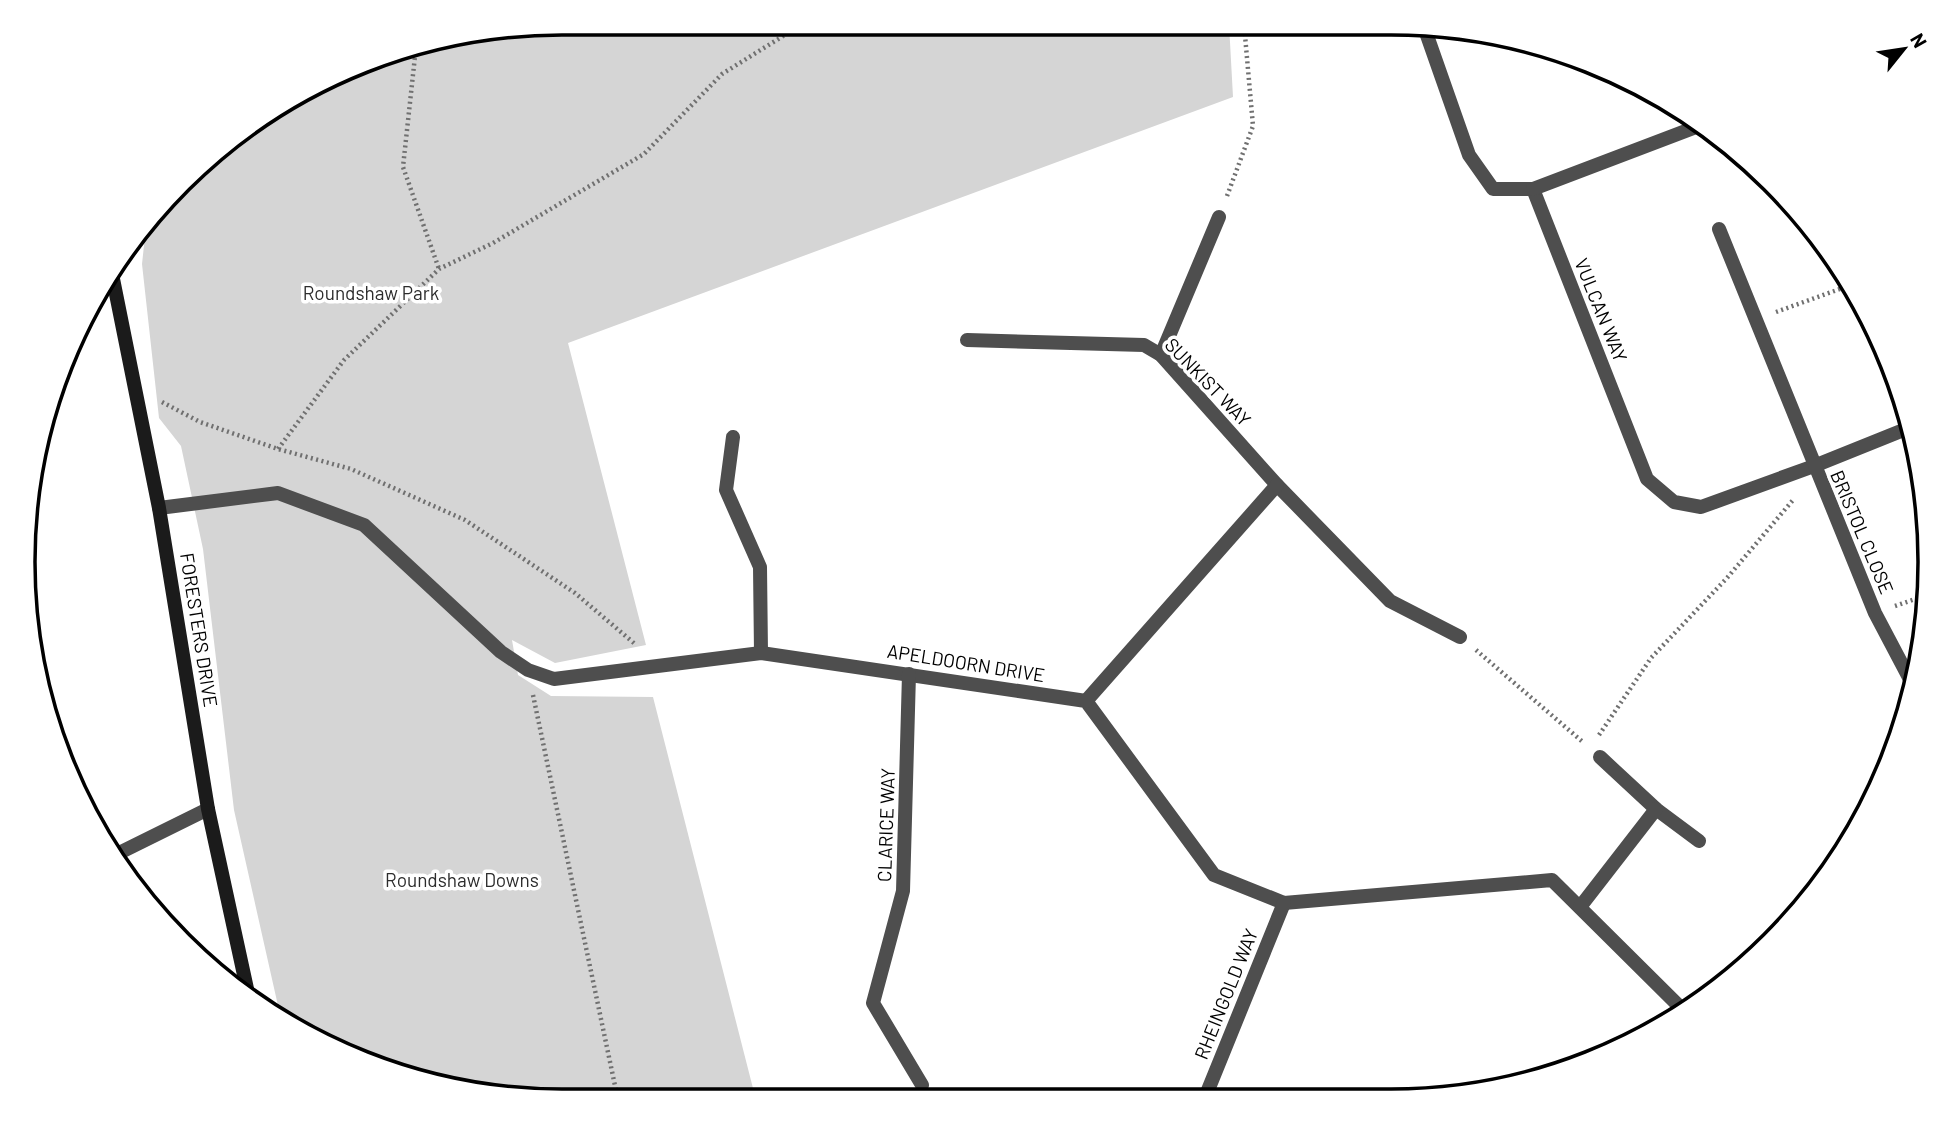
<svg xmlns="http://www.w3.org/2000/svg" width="1953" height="1124" viewBox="0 0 1953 1124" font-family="Barlow,sans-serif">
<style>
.green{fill:#d5d5d5}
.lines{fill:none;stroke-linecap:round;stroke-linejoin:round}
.path{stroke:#707070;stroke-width:4.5;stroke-dasharray:2 3.5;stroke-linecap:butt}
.lane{stroke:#4e4e4e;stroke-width:14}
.street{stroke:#4e4e4e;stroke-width:14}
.secondary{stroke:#1b1b1b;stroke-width:14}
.labels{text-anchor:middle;stroke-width:7;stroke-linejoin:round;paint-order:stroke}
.park-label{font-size:19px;fill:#2c2c2c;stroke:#fff}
.street-label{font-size:19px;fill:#000;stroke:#fff}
.rim{fill:none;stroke:#000;stroke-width:3.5}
</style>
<rect width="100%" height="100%" fill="#fff"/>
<path class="green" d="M562,23L1229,24L1233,97L568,343L646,645L555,663L512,640L518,675L551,696L653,697L756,1100H526L388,1072L281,1019L234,810L203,549L181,446L159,418L142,264L146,227L234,134L389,51Z"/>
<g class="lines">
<g class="path">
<path d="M1452,37L1466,32"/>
<path d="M416,47L403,167L439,269"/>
<path d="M1227,196L1253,126L1244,24"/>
<path d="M1776,312L1851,285"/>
<path d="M162,402L200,422L278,449L351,469L465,520L575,593L635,644"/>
<path d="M278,449L344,360L439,269L493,243L644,154L722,74L804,23"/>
<path d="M1895,606L1927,595"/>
<path d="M1476,650L1584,743"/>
<path d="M533,695L618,1100"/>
<path d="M1599,735L1651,658L1727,578L1793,500"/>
<path d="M943,1093L962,1100"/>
</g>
<path class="lane" d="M1161,355L1219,217"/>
<g class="street">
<path d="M1423,24L1469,155L1493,189H1533L1647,479L1674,502L1701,507L1814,466L1911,427"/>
<path d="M1533,189L1704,124"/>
<path d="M1719,229L1875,613L1914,687"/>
<path d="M967,340L1144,345L1161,355L1277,485L1390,601L1460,637"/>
<path d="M733,437L726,490L760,567L761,653"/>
<path d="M159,508L278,493L364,525L501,652L528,670L554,679L761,653L1086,701L1214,875L1284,903L1552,880L1684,1011"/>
<path d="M909,674L903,891L873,1003L922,1085"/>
<path d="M1086,701L1277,485"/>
<path d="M1600,757L1656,809L1699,841"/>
<path d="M115,855L208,809"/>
<path d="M1580,907L1656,809"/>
<path d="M1204,1100L1284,903"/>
</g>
<path class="secondary" d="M111,269L159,508L208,809L249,998"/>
</g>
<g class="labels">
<g class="park-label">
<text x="371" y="300">Roundshaw Park</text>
<text x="462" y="887">Roundshaw Downs</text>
</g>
<g class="street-label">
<text transform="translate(1601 310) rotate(68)" y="7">VULCAN WAY</text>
<text transform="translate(1208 382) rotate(46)" y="7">SUNKIST WAY</text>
<text transform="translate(1862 532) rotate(67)" y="7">BRISTOL CLOSE</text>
<text transform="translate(199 630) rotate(81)" y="7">FORESTERS DRIVE</text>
<text transform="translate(966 663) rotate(9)" y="7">APELDOORN DRIVE</text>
<text transform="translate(886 825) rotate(-88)" y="7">CLARICE WAY</text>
<text transform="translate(1226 994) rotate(-68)" y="7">RHEINGOLD WAY</text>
</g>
</g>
<path d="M0 0H1953V1124H0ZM562 35H1391A527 527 0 0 1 1918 562V562A527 527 0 0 1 1391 1089H562A527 527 0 0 1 35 562V562A527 527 0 0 1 562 35Z" fill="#fff" fill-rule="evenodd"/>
<path class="rim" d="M562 35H1391A527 527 0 0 1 1918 562V562A527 527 0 0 1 1391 1089H562A527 527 0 0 1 35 562V562A527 527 0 0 1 562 35Z"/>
<g transform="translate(1904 49) rotate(60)" stroke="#ffffff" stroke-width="5" paint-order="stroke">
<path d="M0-5L12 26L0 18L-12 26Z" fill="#000000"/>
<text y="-10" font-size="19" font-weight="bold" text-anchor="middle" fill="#000000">N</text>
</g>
</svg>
